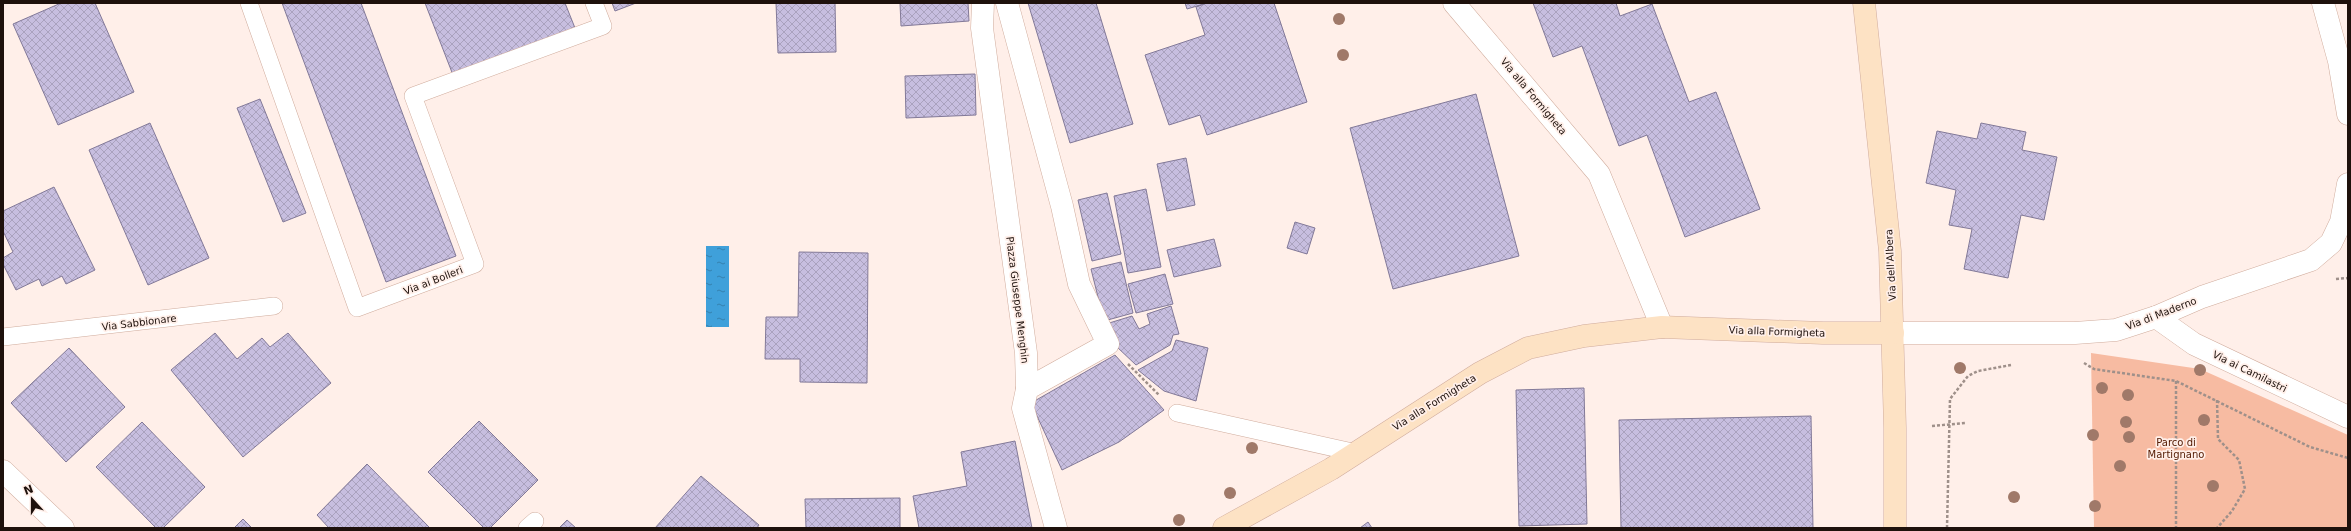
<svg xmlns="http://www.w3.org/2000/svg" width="2351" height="531" viewBox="0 0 2351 531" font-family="'DejaVu Sans',sans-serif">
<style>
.green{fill:#f7bba2}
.water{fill:url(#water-ripples)}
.building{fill:url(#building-cross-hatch);stroke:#827998}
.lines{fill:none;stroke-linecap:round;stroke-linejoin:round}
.lane-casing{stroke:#d0ac9d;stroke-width:18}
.street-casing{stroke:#d0ac9d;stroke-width:23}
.secondary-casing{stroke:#d0ac9d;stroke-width:23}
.path{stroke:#9f908a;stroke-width:2.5;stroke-dasharray:3 2;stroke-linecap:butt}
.lane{stroke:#fff;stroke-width:17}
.street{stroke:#fff;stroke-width:22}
.secondary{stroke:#fde2c4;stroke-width:22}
.tree{fill:#a07969}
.labels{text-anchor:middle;stroke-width:3.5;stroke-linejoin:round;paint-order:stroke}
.street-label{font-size:10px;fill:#1e110c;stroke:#ffefe9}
.park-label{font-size:10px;fill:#521900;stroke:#ffefe9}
</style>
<defs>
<pattern id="water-ripples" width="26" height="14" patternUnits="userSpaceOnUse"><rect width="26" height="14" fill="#3fa0da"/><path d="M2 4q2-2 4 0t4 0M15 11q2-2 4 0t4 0" fill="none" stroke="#3481af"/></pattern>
<pattern id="building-cross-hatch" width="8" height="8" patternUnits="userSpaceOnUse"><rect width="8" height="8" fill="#c7bedf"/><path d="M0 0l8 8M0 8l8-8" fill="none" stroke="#aaa2be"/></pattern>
</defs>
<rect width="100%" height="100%" fill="#ffefe9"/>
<path class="green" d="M2091,353L2200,369L2348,435V528H2094Z"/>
<rect class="water" x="706" y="246" width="23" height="81"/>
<g class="building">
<path d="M61,3H95L134,92L58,125L13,24Z"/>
<path d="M282,3H361L456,256L386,282Z"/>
<path d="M425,3H565L575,28L453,75Z"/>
<path d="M612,3H636L615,11Z"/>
<path d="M776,3H835L836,52L778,53Z"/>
<path d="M900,3H968L969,21L901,26Z"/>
<path d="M1028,3H1096L1133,124L1070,143Z"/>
<path d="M1185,3H1207L1187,9Z"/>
<path d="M1207,3H1274L1307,102L1207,135L1200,115L1169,125L1145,55L1205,35L1196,7Z"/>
<path d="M1533,3H1616L1620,16L1652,4L1689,102L1716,92L1760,209L1685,237L1647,135L1619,146L1582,46L1553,57Z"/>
<path d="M975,74L976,115L906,118L905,76Z"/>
<path d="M1476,94L1519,256L1393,289L1350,128Z"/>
<path d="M260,99L306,213L283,222L237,108Z"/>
<path d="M150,123L209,258L148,285L89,150Z"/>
<path d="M1981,123L2026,132L2022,150L2057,157L2044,220L2021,215L2008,278L1964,269L1972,229L1949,225L1956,190L1926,183L1937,131L1977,139Z"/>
<path d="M1186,158L1195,205L1167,211L1157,164Z"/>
<path d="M54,187L95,270L66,284L62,276L42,286L39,279L16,290L3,264V258L13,252L3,231V211Z"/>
<path d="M1146,189L1161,267L1128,273L1114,196Z"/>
<path d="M1107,193L1121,254L1092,261L1078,200Z"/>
<path d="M1295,222L1315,228L1307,254L1287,248Z"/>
<path d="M1214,239L1221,266L1174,277L1167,250Z"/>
<path d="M799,252L868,253L867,383L800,382V359H765L766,317H798Z"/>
<path d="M1121,262L1133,313L1104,321L1091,269Z"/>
<path d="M1165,274L1173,304L1136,313L1128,284Z"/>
<path d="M1171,306L1179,334L1173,335L1170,345L1136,365L1117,347L1106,324L1132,316L1139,329L1150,324L1147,314Z"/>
<path d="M215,333L237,359L262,338L270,347L288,333L331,383L243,457L171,370Z"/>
<path d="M1176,340L1208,348L1196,401L1164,391L1138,370L1172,351Z"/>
<path d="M69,348L125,407L66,462L11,403Z"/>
<path d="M1115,355L1164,410L1119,442L1062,470L1031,403Z"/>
<path d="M1584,388L1587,524L1519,526L1516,390Z"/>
<path d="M1811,416L1813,528H1621L1619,420Z"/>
<path d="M479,421L538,480L490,528H484L428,472Z"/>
<path d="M142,422L205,487L163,528H156L96,467Z"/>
<path d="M1015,441L1032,528H919L913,496L967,486L961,452Z"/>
<path d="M367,464L429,527L428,528H329L317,515Z"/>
<path d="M701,476L759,525L757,528H655Z"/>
<path d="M900,498V528H806L805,499Z"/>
<path d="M243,519L252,528H234Z"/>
<path d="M567,520L576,528H559Z"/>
<path d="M1368,522L1372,528H1360Z"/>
</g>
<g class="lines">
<g class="lane-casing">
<g id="lane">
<path d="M249,3L357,308L475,264L413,96L603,26L594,3"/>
<path d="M3,337L274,306"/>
<path d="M1177,413L1357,453"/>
<path d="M527,528L535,521"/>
</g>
</g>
<g class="street-casing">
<g id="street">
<path d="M983,3L982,28L1026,353L1027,389L1023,408L1056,528"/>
<path d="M1007,3L1062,206L1079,284L1108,344L1027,389"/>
<path d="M1454,3L1599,174L1662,327"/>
<path d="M2323,3L2339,61L2348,114"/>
<path d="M2156,317L2194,344L2348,417"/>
<path d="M1893,333H2075L2116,330L2156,317L2202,297L2311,260L2331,243L2341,222L2348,184"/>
<path d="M3,471L63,528"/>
</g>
</g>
<g class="secondary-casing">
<g id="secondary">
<path d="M1864,3L1890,251L1895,428V528"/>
<path d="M1224,528L1331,469L1480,373L1528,348L1584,336L1662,327L1823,333H1893"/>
</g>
</g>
<g class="path">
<path d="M2336,279L2348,278"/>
<path d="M2084,363L2094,369L2176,381L2310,447L2348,458"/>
<path d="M1128,364L1159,395"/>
<path d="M2176,381V528"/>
<path d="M2217,400L2218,439L2239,460L2245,489L2232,511L2217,528"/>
<path d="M1932,426L1966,423"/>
<path d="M1947,528L1950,399L1968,376L1978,371L2011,365"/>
</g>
<use href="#lane" class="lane"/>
<use href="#street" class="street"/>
<use href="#secondary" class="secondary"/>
</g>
<g class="tree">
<circle cx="1339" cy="19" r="6"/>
<circle cx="1343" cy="55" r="6"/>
<circle cx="1960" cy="368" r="6"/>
<circle cx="2200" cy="370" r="6"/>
<circle cx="2102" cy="388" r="6"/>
<circle cx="2128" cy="395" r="6"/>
<circle cx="2204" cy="420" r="6"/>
<circle cx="2126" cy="422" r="6"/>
<circle cx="2093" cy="435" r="6"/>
<circle cx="2129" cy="437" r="6"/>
<circle cx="1252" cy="448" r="6"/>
<circle cx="2120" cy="466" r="6"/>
<circle cx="2213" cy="486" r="6"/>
<circle cx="1230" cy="493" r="6"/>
<circle cx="2014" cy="497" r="6"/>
<circle cx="2095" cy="506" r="6"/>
<circle cx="1179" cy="520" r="6"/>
</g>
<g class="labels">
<g class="street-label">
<text transform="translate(1534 96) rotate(50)" y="4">Via alla Formigheta</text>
<text transform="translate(1890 265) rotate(-93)" y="4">Via dell'Albera</text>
<text transform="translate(433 280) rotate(-21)" y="4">Via ai Bolleri</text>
<text transform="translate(1018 300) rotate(83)" y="4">Piazza Giuseppe Menghin</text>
<text transform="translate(2161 313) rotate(-21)" y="4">Via di Maderno</text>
<text transform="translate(139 322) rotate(-7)" y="4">Via Sabbionare</text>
<text transform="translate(1777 331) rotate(2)" y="4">Via alla Formigheta</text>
<text transform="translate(2250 371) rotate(26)" y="4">Via ai Camilastri</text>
<text transform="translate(1434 402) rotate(-32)" y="4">Via alla Formigheta</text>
</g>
<g class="park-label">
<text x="2176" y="446">Parco di<tspan x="2176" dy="12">Martignano</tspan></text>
</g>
</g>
<rect width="2351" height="531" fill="none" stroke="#1e110c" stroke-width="8"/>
<g transform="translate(32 499) rotate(339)" stroke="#ffefe9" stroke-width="3" paint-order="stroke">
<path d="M0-3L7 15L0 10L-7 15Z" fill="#1e110c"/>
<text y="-6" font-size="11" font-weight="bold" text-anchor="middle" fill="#1e110c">N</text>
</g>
</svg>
